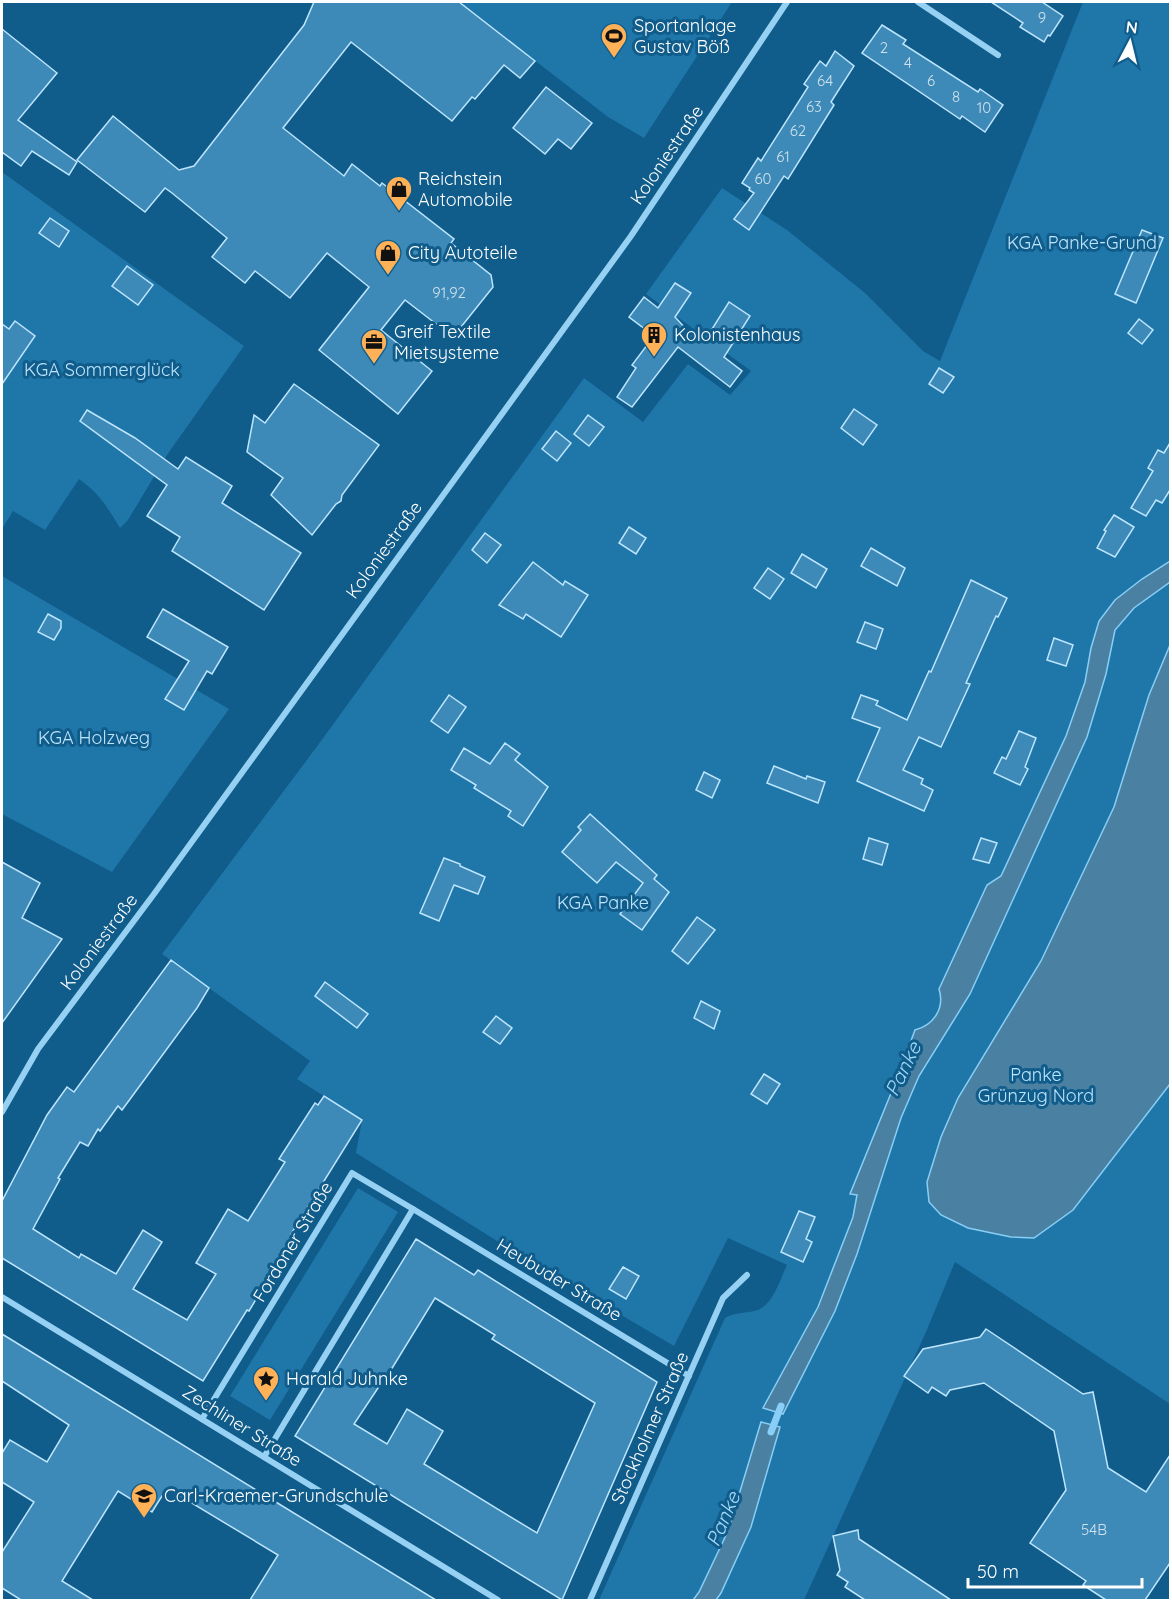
<svg xmlns="http://www.w3.org/2000/svg" width="1172" height="1602" viewBox="0 0 1172 1602" font-family="Quicksand,sans-serif">
<style>
.green{fill:#1f76a9}
.water{fill:#4a81a3;stroke:#88cef6;stroke-width:1.5}
.lines{fill:none;stroke-linecap:round;stroke-linejoin:round}
.stream{stroke:#88cef6;stroke-width:7}
.building{fill:#3d89b7;stroke:#bde5fd;stroke-width:1.5;fill-rule:evenodd}
.minor{stroke:#96d0f2;stroke-width:6}
.labels{text-anchor:middle;stroke-width:6;stroke-linejoin:round;paint-order:stroke}
.number-label{font-size:15px;fill:#cee2ed}
.poi-label{font-size:18px;fill:#fff;stroke:#105c8b;text-anchor:start}
.street-label{font-size:18px;fill:#fff;stroke:#105c8b}
.park-label{font-size:18px;fill:#bde5fd;stroke:#105c8b}
.water-label{font-size:20px;font-style:italic;fill:#a2d9f9;stroke:#105c8b}
</style>
<rect width="100%" height="100%" fill="#105c8b"/>
<g class="green">
<path d="M459,2H732L644,138L608,117Z"/>
<path d="M1083,2H1170V1404L955,1262L926,1332L804,1600H599L725,1318C734,1313 744,1313 754,1311C773,1307 779,1281 787,1265L728,1238L674,1346L534,1264L356,1153L362,1120L297,1079L310,1061L162,954L321,741L584,378L643,422L688,364L730,395L751,371L646,294L722,188L787,230L865,293L923,351L940,361Z"/>
<path d="M2,172L244,346L167,455L128,520L120,528C108,508 98,492 79,479L45,530L13,511L2,529Z"/>
<path d="M2,576L229,709L112,872L2,814Z"/>
<path d="M358,1188L398,1212L270,1420L230,1396Z"/>
</g>
<g class="water">
<path d="M1170,561V582L1134,608L1115,630L1106,674L1087,737L970,994L919,1076L901,1118L857,1254L835,1311L783,1414L763,1408L818,1307L853,1217L857,1195L850,1194L898,1076L915,1030C934,1025 945,1008 939,989L987,885L1001,876L1066,736L1085,682L1091,648L1099,621L1115,600L1142,579Z"/>
<path d="M1170,645V1084L1073,1210L1034,1238L1011,1237L968,1228L941,1215L929,1202L927,1182L941,1137L958,1098L1041,961L1114,807L1149,695Z"/>
<path d="M761,1422L780,1427L751,1527L721,1593L716,1600H693L699,1592L728,1531Z"/>
</g>
<g class="lines">
<path class="stream" d="M771,1432L781,1406"/>
</g>
<g class="building">
<path d="M314,2H459L535,61L520,78L504,65L475,99L472,97L452,121L351,42L283,128L344,176L352,164L380,186L382,183L454,239L451,243L491,275L493,287L453,337L405,300L381,330L432,371L398,414L319,350L369,287L327,253L290,298L255,271L245,283L212,257L227,238L172,193L165,188L145,212L77,160L113,116L179,170L194,166L304,25Z"/>
<path d="M991,2H1042L1063,16L1050,36L1048,35L1044,42L1020,27L1023,23Z"/>
<path d="M882,25L906,40L903,44L978,92L980,89L1003,105L985,132L962,116L960,119L862,53Z"/>
<path d="M2,29L57,73L18,120L77,162L69,175L32,151L21,166L2,152Z"/>
<path d="M835,51L854,66L831,102L834,105L788,179L784,176L749,230L734,219L754,193L749,190L750,188L742,183L758,158L761,161L808,87L804,84L815,68L820,61L826,66Z"/>
<path d="M546,87L592,123L571,149L558,139L545,154L513,128Z"/>
<path d="M50,218L69,231L59,247L39,233Z"/>
<path d="M1142,230L1163,238L1136,303L1115,294Z"/>
<path d="M127,266L153,285L138,305L112,286Z"/>
<path d="M675,283L691,293L675,317L686,329L704,342L729,302L750,316L724,357L742,371L730,387L678,347L632,407L617,397L636,368L632,365L654,336L629,317L644,297L658,308Z"/>
<path d="M1139,319L1153,330L1142,344L1128,333Z"/>
<path d="M15,321L35,336L2,384V324L9,329Z"/>
<path d="M939,368L954,377L943,393L929,384Z"/>
<path d="M294,384L379,445L342,495L341,501L336,504L312,535L271,495L283,478L247,452L254,415L265,423Z"/>
<path d="M854,409L877,425L863,445L841,428Z"/>
<path d="M87,410L135,438L178,469L186,457L232,486L222,503L301,553L264,610L172,551L180,537L147,516L167,485L80,421Z"/>
<path d="M588,415L604,427L589,446L574,434Z"/>
<path d="M556,431L571,443L557,461L542,449Z"/>
<path d="M1170,443V490L1162,503L1156,500L1146,516L1131,508L1153,471L1148,468L1158,450L1164,453Z"/>
<path d="M1114,515L1134,527L1115,557L1097,548L1106,531L1104,530Z"/>
<path d="M629,527L646,538L636,554L619,543Z"/>
<path d="M485,533L501,545L487,563L472,550Z"/>
<path d="M871,548L905,568L897,586L861,566Z"/>
<path d="M802,554L827,569L816,588L791,573Z"/>
<path d="M533,562L563,585L565,581L588,595L561,637L526,614L523,619L499,605Z"/>
<path d="M768,568L784,579L770,599L754,588Z"/>
<path d="M971,580L1007,598L998,617L996,616L966,683L970,684L941,747L919,737L903,770L923,779L921,784L933,790L924,811L857,781L880,728L852,718L861,695L878,701L876,705L907,720L929,671L931,672Z"/>
<path d="M163,609L228,647L212,674L207,671L184,710L165,699L189,661L147,637Z"/>
<path d="M48,614L61,621V628L54,640L38,632Z"/>
<path d="M865,622L883,629L876,649L857,642Z"/>
<path d="M1054,638L1073,645L1066,666L1047,660Z"/>
<path d="M449,695L466,707L448,733L431,721Z"/>
<path d="M1019,731L1036,738L1025,767L1028,769L1020,785L994,773L1002,757L1006,759Z"/>
<path d="M505,743L520,754L515,760L548,787L523,826L508,816L511,811L474,788L476,785L451,770L464,748L490,764Z"/>
<path d="M774,766L806,779L807,776L825,782L818,803L767,783Z"/>
<path d="M704,772L720,780L712,798L696,790Z"/>
<path d="M590,814L657,875L654,879L669,892L642,930L620,914L643,883L616,862L597,883L562,852L581,830L578,827Z"/>
<path d="M869,838L888,844L882,865L863,859Z"/>
<path d="M981,838L997,843L989,863L973,859Z"/>
<path d="M444,858L460,864V866L485,877L478,894L454,885L439,921L420,913Z"/>
<path d="M2,862L40,883L22,918L62,939L2,1023Z"/>
<path d="M697,917L715,930L688,964L672,951Z"/>
<path d="M171,960L209,988L197,1008L122,1110L118,1106L100,1131L98,1129L88,1146L80,1142L58,1178L60,1179L33,1229L79,1258L81,1254L116,1274L143,1230L162,1242L133,1289L187,1320L216,1274L196,1263L228,1209L248,1221L285,1162L279,1159L315,1103L318,1105L324,1096L362,1120L291,1234L294,1236L249,1311L247,1310L203,1381L2,1258V1201L47,1115L67,1087L74,1092Z"/>
<path d="M325,982L368,1014L357,1028L315,996Z"/>
<path d="M701,1001L720,1011L714,1029L694,1018Z"/>
<path d="M496,1016L512,1028L500,1044L483,1032Z"/>
<path d="M764,1074L780,1084L767,1104L751,1094Z"/>
<path d="M799,1211L815,1217L806,1239L812,1242L803,1262L781,1252Z"/>
<path d="M416,1239L474,1275L478,1270L657,1382L562,1600L295,1436ZM435,1298L495,1335L492,1339L595,1403L537,1533L424,1464L443,1431L407,1409L387,1444L354,1424L382,1382L383,1383Z"/>
<path d="M623,1267L639,1276L626,1299L609,1289Z"/>
<path d="M986,1329L1083,1394L1093,1392L1108,1468L1146,1492L1170,1455V1563L1145,1600H1106L1083,1585L1086,1581L1030,1543L1066,1490L1054,1431L984,1383L950,1390L946,1396L932,1387L928,1393L904,1376L923,1349L980,1337Z"/>
<path d="M2,1334L266,1496L436,1600H250L278,1555L167,1488L152,1512L118,1491L62,1581L93,1600H21L2,1588V1552L34,1502L2,1482V1453L10,1440L47,1462L69,1425L2,1381Z"/>
<path d="M858,1530L859,1539L951,1600H865L845,1587L848,1582L837,1575L840,1570L833,1536Z"/>
</g>
<g class="lines">
<g class="minor">
<path d="M918,2L998,55"/>
<path d="M2,1112L38,1049L154,894L631,236L787,2"/>
<path d="M413,1209L689,1376"/>
<path d="M2,1297L498,1600"/>
<path d="M202,1419L352,1173L413,1209L264,1457"/>
<path d="M590,1600L723,1298L747,1275"/>
</g>
</g>
<defs>
<g id="stadium-pin" transform="scale(1.35)"><path d="M0 17L-7.5 6A9.5 9.5 0 1 1 7.5 6Z" fill="#ffb157" stroke="#105c8b"/><path d="M0-5a6.5 5 0 1 0 0 10a6.5 5 0 1 0 0-10ZM-3.5-1.8h7v3.6h-7Z" fill="#111"/></g>
<g id="shop-pin" transform="scale(1.35)"><path d="M0 17L-7.5 6A9.5 9.5 0 1 1 7.5 6Z" fill="#ffb157" stroke="#105c8b"/><path d="M-5-2.5h2.3a2.7 3.5 0 0 1 5.4 0H5L5.5 6h-11ZM-1.5-2.5h3a1.5 2.3 0 0 0-3 0Z" fill="#111"/></g>
<g id="building-pin" transform="scale(1.35)"><path d="M0 17L-7.5 6A9.5 9.5 0 1 1 7.5 6Z" fill="#ffb157" stroke="#105c8b"/><path d="M-4-6H4V6H1V3H-1V6H-4ZM-2.5-4.3h1.7v1.8h-1.7ZM.8-4.3h1.7v1.8H.8ZM-2.5-1h1.7V.8h-1.7ZM.8-1h1.7V.8H.8Z" fill="#111"/></g>
<g id="office-pin" transform="scale(1.35)"><path d="M0 17L-7.5 6A9.5 9.5 0 1 1 7.5 6Z" fill="#ffb157" stroke="#105c8b"/><path d="M-6-3h4V-5.5h4V-3h4V5H-6ZM-1-4.5V-3h2v-1.5ZM-6 0V1H6V0Z" fill="#111"/></g>
<g id="sight-pin" transform="scale(1.35)"><path d="M0 17L-7.5 6A9.5 9.5 0 1 1 7.5 6Z" fill="#ffb157" stroke="#105c8b"/><path d="M0-6L1.8-2.2L6-1.7L2.9 1.2L3.7 5.4L0 3.3L-3.7 5.4L-2.9 1.2L-6-1.7L-1.8-2.2Z" fill="#111"/></g>
<g id="school-pin" transform="scale(1.35)"><path d="M0 17L-7.5 6A9.5 9.5 0 1 1 7.5 6Z" fill="#ffb157" stroke="#105c8b"/><path d="M0-5L7-2L0 1L-7-2ZM-4 1L0 2.5L4 1V4Q0 6-4 4Z" fill="#111"/></g>
</defs>
<g fill-rule="evenodd">
<use href="#stadium-pin" x="614" y="36"/>
<use href="#shop-pin" x="399" y="189"/>
<use href="#shop-pin" x="388" y="253"/>
<use href="#building-pin" x="654" y="335"/>
<use href="#office-pin" x="374" y="342"/>
<use href="#sight-pin" x="266" y="1379"/>
<use href="#school-pin" x="144" y="1496"/>
</g>
<g class="labels">
<g class="number-label">
<text x="1042" y="23">9</text>
<text x="884" y="53">2</text>
<text x="908" y="68">4</text>
<text x="825" y="86">64</text>
<text x="931" y="86">6</text>
<text x="956" y="102">8</text>
<text x="814" y="112">63</text>
<text x="984" y="113">10</text>
<text x="798" y="136">62</text>
<text x="783" y="162">61</text>
<text x="763" y="184">60</text>
<text x="449" y="298">91,92</text>
<text x="1094" y="1535">54B</text>
</g>
<g class="poi-label">
<text x="634" y="32">Sportanlage<tspan x="634" dy="21">Gustav Böß</tspan></text>
<text x="418" y="185">Reichstein<tspan x="418" dy="21">Automobile</tspan></text>
<text x="408" y="259">City Autoteile</text>
<text x="394" y="338">Greif Textile<tspan x="394" dy="21">Mietsysteme</tspan></text>
<text x="674" y="341">Kolonistenhaus</text>
<text x="286" y="1385">Harald Juhnke</text>
<text x="164" y="1502">Carl-Kraemer-Grundschule</text>
</g>
<g class="street-label">
<text transform="translate(667 155) rotate(-56)" y="6">Koloniestraße</text>
<text transform="translate(384 550) rotate(-54)" y="6">Koloniestraße</text>
<text transform="translate(99 942) rotate(-53)" y="6">Koloniestraße</text>
<text transform="translate(293 1242) rotate(-59)" y="6">Fordoner Straße</text>
<text transform="translate(559 1280) rotate(31)" y="6">Heubuder Straße</text>
<text transform="translate(242 1426) rotate(32)" y="6">Zechliner Straße</text>
<text transform="translate(650 1428) rotate(-66)" y="6">Stockholmer Straße</text>
</g>
<g class="park-label">
<text x="1082" y="249">KGA Panke-Grund</text>
<text x="102" y="376">KGA Sommerglück</text>
<text x="94" y="744">KGA Holzweg</text>
<text x="603" y="909">KGA Panke</text>
<text x="1036" y="1081">Panke<tspan x="1036" dy="21">Grünzug Nord</tspan></text>
</g>
<g class="water-label">
<text transform="translate(903 1069) rotate(-64)" y="7">Panke</text>
<text transform="translate(723 1519) rotate(-67)" y="7">Panke</text>
</g>
</g>
<rect width="1172" height="1602" fill="none" stroke="#ffffff" stroke-width="6"/>
<g transform="translate(1130 42) rotate(7)" stroke="#105c8b" stroke-width="4.5" paint-order="stroke">
<path d="M0-4.5L10 22L0 15L-10 22Z" fill="#ffffff"/>
<text y="-9" font-size="16" font-weight="bold" text-anchor="middle" fill="#ffffff">N</text>
</g>
<path d="M968 1578v9h174v-9" fill="none" stroke="#ffffff" stroke-width="3"/>
<text x="977" y="1578" font-size="18" fill="#ffffff" stroke="#105c8b" stroke-width="4.5" paint-order="stroke">50 m</text>
</svg>
